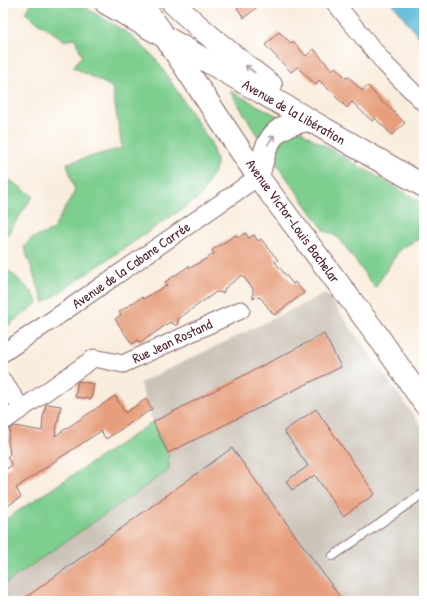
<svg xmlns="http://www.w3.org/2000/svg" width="427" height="604" viewBox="0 0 427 604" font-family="'Patrick Hand',sans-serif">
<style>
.industrial{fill:#cbc3b8}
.green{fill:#7dce8f;stroke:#64765d}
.water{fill:#59b9d7;stroke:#526c81}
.building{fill:#e79e7b}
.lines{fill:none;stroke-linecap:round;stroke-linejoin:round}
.lane-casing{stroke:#876769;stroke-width:10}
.street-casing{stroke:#876769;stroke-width:19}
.secondary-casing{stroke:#876769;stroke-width:24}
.primary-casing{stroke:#876769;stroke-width:24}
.lane{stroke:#fff;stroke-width:8}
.street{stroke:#fff;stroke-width:17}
.secondary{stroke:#fff;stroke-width:22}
.primary{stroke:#fff;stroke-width:22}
.oneway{stroke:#ae9aa0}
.labels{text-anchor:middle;stroke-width:3.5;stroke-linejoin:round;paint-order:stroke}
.street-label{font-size:14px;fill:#4a1f2b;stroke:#fff}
</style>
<rect width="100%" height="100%" fill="#fff"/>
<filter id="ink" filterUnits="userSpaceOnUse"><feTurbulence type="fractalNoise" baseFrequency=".025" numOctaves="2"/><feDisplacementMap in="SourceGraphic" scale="8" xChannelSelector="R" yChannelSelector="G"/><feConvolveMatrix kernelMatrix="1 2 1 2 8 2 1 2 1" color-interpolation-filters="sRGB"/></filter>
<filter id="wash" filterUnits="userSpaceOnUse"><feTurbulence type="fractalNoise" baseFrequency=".012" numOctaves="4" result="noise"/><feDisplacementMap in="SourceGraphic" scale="16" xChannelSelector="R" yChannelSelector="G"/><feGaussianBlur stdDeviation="0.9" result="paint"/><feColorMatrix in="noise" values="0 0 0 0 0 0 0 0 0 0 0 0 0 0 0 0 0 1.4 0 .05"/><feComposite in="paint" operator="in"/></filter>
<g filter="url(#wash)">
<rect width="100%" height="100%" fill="#f9eddd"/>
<path class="industrial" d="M326,293L424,430V601H3V585L169,470L140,383Z"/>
<g class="green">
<path d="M29,3H78L131,35L156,59L211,143L217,165L201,196L44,303L24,247L32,238L52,231L75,191L67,163L122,148L112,87L73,67L82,56L75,38L65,41L25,13L31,4Z"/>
<path d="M230,91L293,124L308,136L424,204V236L400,249L375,288L339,238L324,230L266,149Z"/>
<path d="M7,178L33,196L3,241V184Z"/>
<path d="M3,267L8,270L33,293L38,303L3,329Z"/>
<path d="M153,422L168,453L169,470L3,585V521Z"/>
</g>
<path class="water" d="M392,3H424V43Z"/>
<g id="blocks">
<g class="building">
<path d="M243,3H262L244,18L237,8Z"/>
<path d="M279,32L291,43L293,41L306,56L314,49L332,70L335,67L346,78L349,77L362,91L368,86L384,104L385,103L405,123L392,135L375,118L372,121L352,102L347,108L319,80L316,85L297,67L291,72L265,45Z"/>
<path d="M245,233L249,238L254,235L258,241L261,239L278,260L275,262L293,284L295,282L304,293L274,315L260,297L253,298V289L242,275L225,288L223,293L216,292L178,319L177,326L170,322L140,343L138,340L132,344L115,319L121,315L119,312L142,297L143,299L167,285L165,282L189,266L190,268L214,254L212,250L236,235L238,238Z"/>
<path d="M324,334L341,367L168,453L153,422Z"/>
<path d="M78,381L94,384L91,399L75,397Z"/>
<path d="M115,396L125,413L146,399L152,409L106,439L101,431L58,459L16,488L21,497L3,509V468L5,470L12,465L7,457L10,454L8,440L10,429L14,426L42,431L43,417L46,404H47L61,406L55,436Z"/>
<path d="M316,409L375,494L343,516L315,475L292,490L286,481L308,466L284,431Z"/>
<path d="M232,448L343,601H21Z"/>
</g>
</g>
</g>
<g filter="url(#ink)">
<use href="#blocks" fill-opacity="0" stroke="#876769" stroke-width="1"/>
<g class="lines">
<g class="lane-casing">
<path id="lane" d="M333,556L424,493"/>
</g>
<g class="street-casing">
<g id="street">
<path d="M335,3L386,65L424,103"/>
<path d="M3,353L55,318L258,177"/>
<path d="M3,381L22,409"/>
<path d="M3,422L94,358L123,364L241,310"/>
</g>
</g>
<g class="secondary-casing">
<g id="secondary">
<path d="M165,37L258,177L378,336L424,403"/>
<path d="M258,177C263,160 265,139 281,129C289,124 299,122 308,120"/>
</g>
</g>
<g class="primary-casing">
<g id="primary">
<path d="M106,3L424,186"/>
<path d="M141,3L161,31"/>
<path d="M173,3C204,33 237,59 271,85"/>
</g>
</g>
<use href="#lane" class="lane"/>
<use href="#street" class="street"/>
<use href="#secondary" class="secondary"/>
<use href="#primary" class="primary"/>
</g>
<defs><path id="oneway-shaft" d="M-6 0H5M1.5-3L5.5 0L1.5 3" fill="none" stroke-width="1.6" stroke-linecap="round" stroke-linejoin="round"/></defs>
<g class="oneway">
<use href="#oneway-shaft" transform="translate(250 69) rotate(-143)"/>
<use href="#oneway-shaft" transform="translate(271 140) rotate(-55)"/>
</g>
</g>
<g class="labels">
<g class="street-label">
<text transform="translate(294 112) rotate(30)" y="5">Avenue de la Libération</text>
<text transform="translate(293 221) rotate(54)" y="5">Avenue Victor-Louis Bachelar</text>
<text transform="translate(131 265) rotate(-35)" y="5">Avenue de la Cabane Carrée</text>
<text transform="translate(172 341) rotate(-25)" y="5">Rue Jean Rostand</text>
</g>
</g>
<rect width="427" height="604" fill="none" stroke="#fff" stroke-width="16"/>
</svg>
